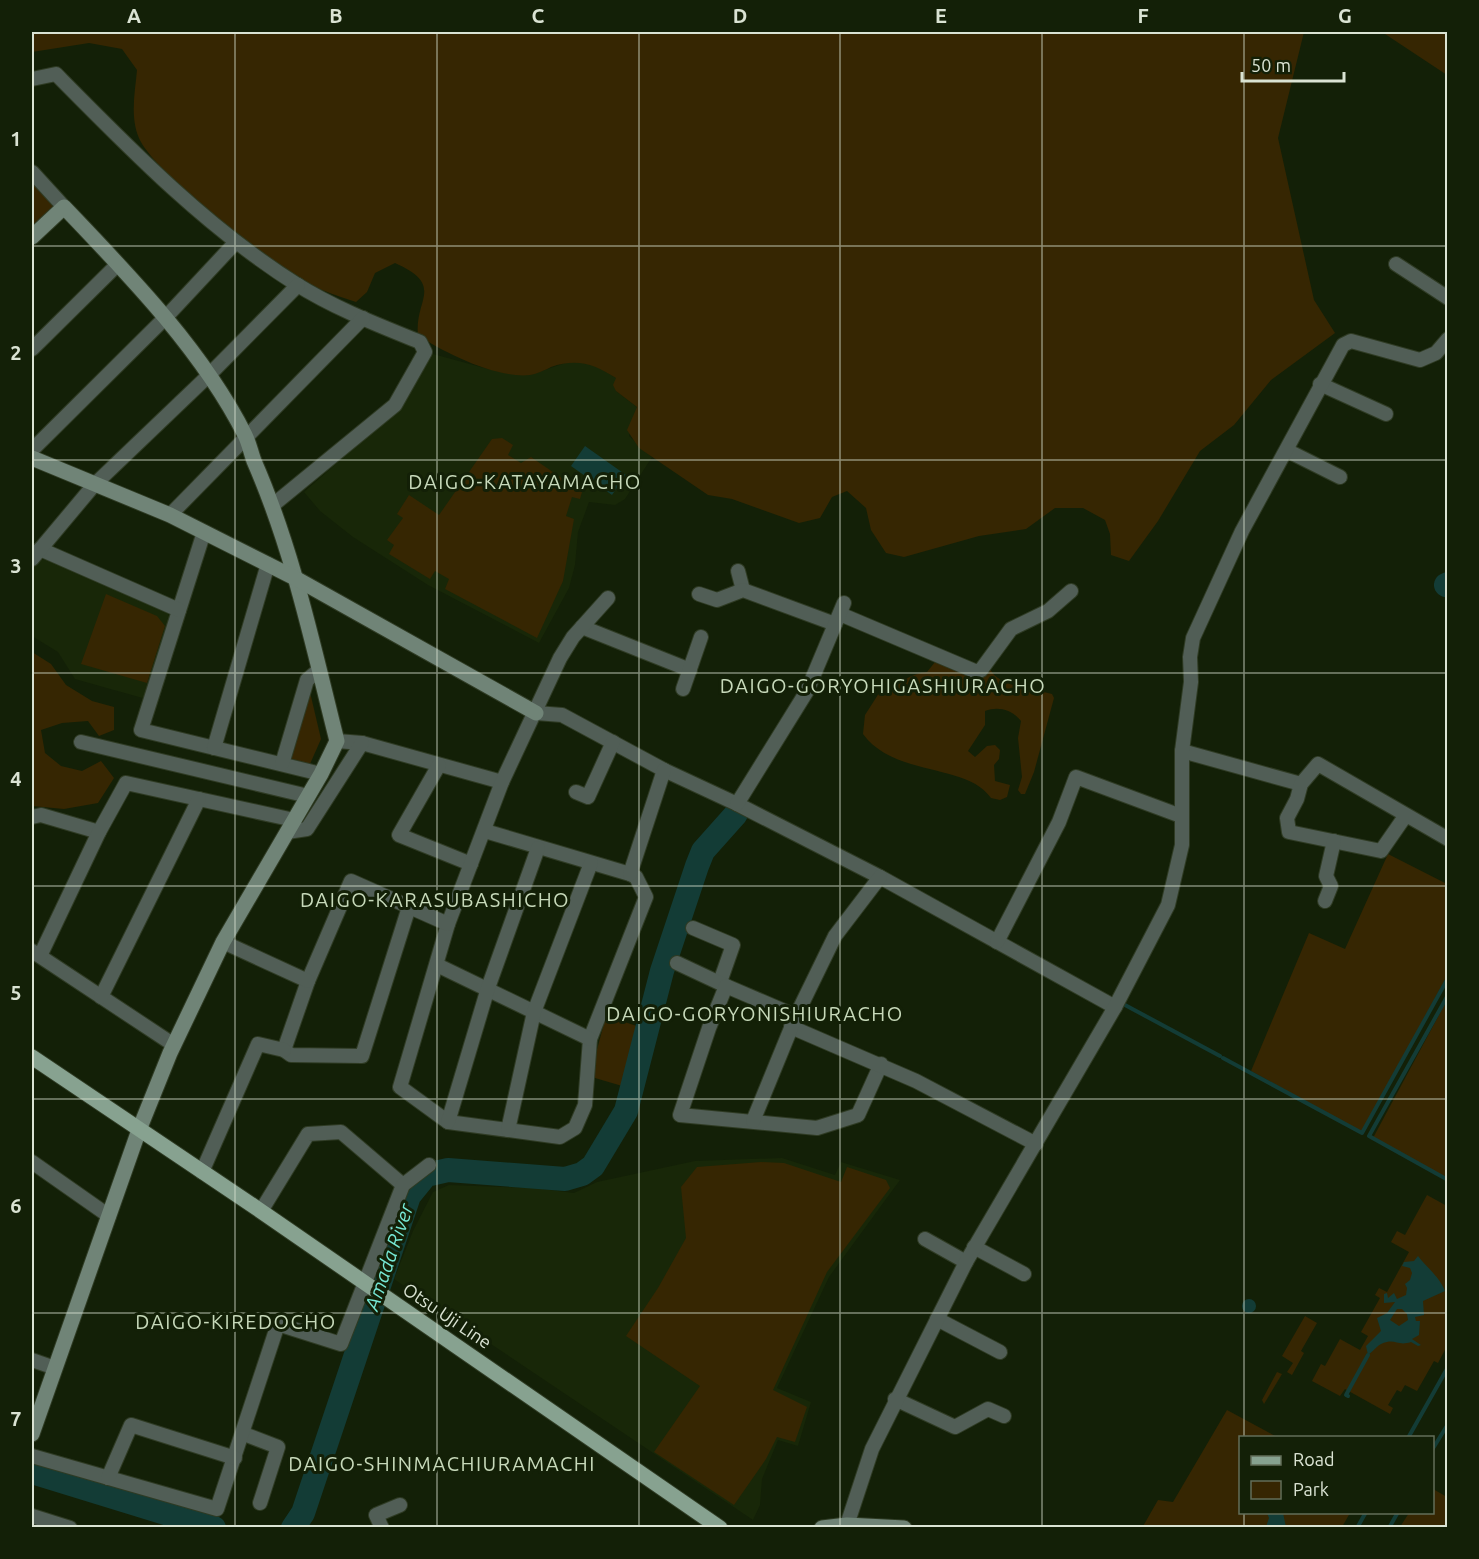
<svg xmlns="http://www.w3.org/2000/svg" width="1479" height="1559" viewBox="0 0 1479 1559" font-family="Ubuntu,sans-serif">
<style>
.built{fill:#182708}
.green{fill:#362602}
.water{fill:#133c36;fill-rule:evenodd}
.lines{fill:none;stroke-linecap:round;stroke-linejoin:round}
.stream{stroke:#133c36;stroke-width:4}
.river{stroke:#133c36;stroke-width:24}
.street-casing{stroke:#2f3b24;stroke-width:16}
.secondary-casing{stroke:#2f3b24;stroke-width:17}
.primary-casing{stroke:#2f3b24;stroke-width:17}
.street{stroke:#515e56;stroke-width:14}
.secondary{stroke:#708477;stroke-width:15}
.primary{stroke:#87a290;stroke-width:15}
.grid{fill:none;stroke:#dae3d3;stroke-width:1.5;stroke-opacity:0.55}
.labels{text-anchor:middle;stroke-width:6;stroke-linejoin:round;paint-order:stroke}
.street-label{font-size:18px;fill:#dae3d3;stroke:#132007}
.neighbourhood-label{font-size:20px;letter-spacing:1.5px;fill:#c7d9ba;stroke:#132007}
.water-label{font-size:20px;font-style:italic;fill:#76e8d5;stroke:#132007}
.neatline{fill:none;stroke:#dae3d3;stroke-width:2}
.grid-label{font-size:20px;text-anchor:middle;font-weight:bold;fill:#dae3d3}
</style>
<rect width="100%" height="100%" fill="#132007"/>
<g class="built">
<path d="M433,354L488,369L530,375L571,361L595,365L616,378V391L637,407L629,436L652,457L625,499L615,505L589,502L578,532L575,565L569,588L539,643L428,585L353,537L320,511L304,492L402,406Z"/>
<path d="M45,559L167,611L171,620L146,699L75,679L58,652L32,636V567L36,562Z"/>
<path d="M782,1158L835,1175L841,1162L900,1180L829,1277L777,1388L811,1402L798,1446L778,1440L762,1479L760,1505L753,1520L394,1279L413,1231L433,1192L449,1185L535,1188L574,1193L597,1182L695,1161Z"/>
</g>
<g class="green">
<path d="M32,32H1304L1278,138L1314,300L1335,333L1271,380L1234,425L1200,451L1158,521L1129,561L1111,555L1110,534L1105,520L1083,508H1055L1026,529L979,536L904,557L886,553L871,530L866,508L847,491L832,497L820,518L799,523L732,499L708,495L639,448L627,430L637,407L616,391L613,385L616,378C594,364 577,358 551,367C545,370 537,374 530,375C498,379 444,353 418,335C414,299 446,286 395,263L375,273L367,292L356,302C334,295 311,287 292,274C258,252 159,175 141,142C129,120 135,93 137,70L122,49L89,43L32,52Z"/>
<path d="M1382,32H1447V75Z"/>
<path d="M32,177L53,200V211L32,229Z"/>
<path d="M502,438L513,445L508,455L521,463L531,457L582,492L580,499L572,497L566,516L574,519L563,581L537,638L445,589L449,579L435,571L430,579L389,554L394,545L387,540L403,518L397,514L409,495L439,515L492,439Z"/>
<path d="M106,594L157,616L165,626L147,683L81,664Z"/>
<path d="M32,652L51,664L66,685L92,701L114,707V730L99,736L88,721L62,723L41,730L45,753L61,766L82,771L101,761L114,778L98,803L64,809L32,806Z"/>
<path d="M945,660L990,669C999,687 1032,688 1052,694L1054,698L1034,772L1025,794H1021L1018,790L1022,777L1018,738L1021,721C1012,710 999,706 985,711V725L968,751L975,757L987,746L995,745L1000,750L999,759L994,765L995,781L1010,785L1007,797L1000,800L991,798C967,763 894,777 863,734L865,715L881,690C899,685 911,673 927,672L935,662Z"/>
<path d="M309,688L321,739L310,764L292,759L290,755Z"/>
<path d="M1388,854L1447,884V976L1362,1132L1251,1071L1309,933L1345,949Z"/>
<path d="M1447,1000V1179L1373,1138Z"/>
<path d="M606,1016L640,1027L629,1088L595,1078V1057Z"/>
<path d="M761,1162L784,1163L841,1182L847,1167L886,1180L890,1188L827,1272L773,1390L807,1407L795,1442L777,1437L766,1459L734,1505L654,1452L700,1386L626,1336L658,1288L686,1238L681,1187L697,1167Z"/>
<path d="M1427,1195L1447,1206V1346L1438,1363L1434,1361L1417,1391L1405,1385L1401,1392L1397,1390L1388,1405L1393,1408L1390,1414L1345,1389L1340,1396L1312,1381L1321,1364L1325,1366L1340,1339L1360,1350L1368,1336L1361,1332L1380,1298L1375,1295L1379,1288L1387,1292L1409,1252L1391,1242L1397,1231L1405,1235Z"/>
<path d="M1305,1316L1317,1323L1301,1351L1304,1353L1292,1375L1287,1372L1293,1363L1282,1356Z"/>
<path d="M1277,1372L1282,1374L1264,1404L1262,1400Z"/>
<path d="M1227,1410L1277,1437L1240,1438V1512L1350,1513L1342,1527L1142,1528L1158,1500L1173,1502Z"/>
<path d="M1433,1489L1447,1497V1527H1400L1409,1513L1432,1512Z"/>
</g>
<g class="water">
<path d="M585,446L626,475L612,495L571,466Z"/>
<path d="M1418,1256C1427,1268 1439,1276 1445,1291L1423,1301L1424,1315L1415,1317L1416,1321H1420L1419,1335L1412,1339L1421,1345L1418,1346L1411,1342C1399,1346 1396,1340 1387,1342C1378,1343 1374,1351 1368,1355L1366,1346L1381,1331L1377,1318L1387,1313L1395,1302L1384,1303V1294L1387,1293L1388,1298L1394,1293L1397,1299L1406,1295L1407,1288L1405,1284L1410,1280L1412,1273L1410,1268L1402,1266L1404,1262L1414,1261ZM1397,1309H1402L1407,1314L1408,1320L1399,1326L1390,1320Z"/>
<circle cx="1249" cy="1306" r="7"/>
<path d="M1267,1513H1283L1286,1527H1266L1269,1518Z"/>
</g>
<g class="lines">
<g class="stream">
<path d="M1448,995L1369,1136L1448,1180"/>
<path d="M1125,1005L1220,1056"/>
<path d="M1223,1058L1362,1133L1448,978"/>
<path d="M1348,1396L1346,1395L1368,1355"/>
<path d="M1408,1438L1448,1367"/>
<path d="M1432,1450L1448,1424"/>
<path d="M1357,1528L1366,1512"/>
<path d="M1389,1528L1398,1512"/>
</g>
<g class="river">
<path d="M1446,585L1448,584"/>
<path d="M32,1472L214,1528"/>
<path d="M293,1528L303,1513L409,1196L426,1175L448,1170L565,1179L582,1174L593,1166L626,1111L662,971L697,866L703,851L736,814"/>
</g>
<g class="street-casing">
<g id="street">
<path d="M32,79L56,74C131,150 206,227 296,284C334,308 378,325 420,342L425,352L395,405L273,505"/>
<path d="M32,172L64,207"/>
<path d="M1396,264L1448,298"/>
<path d="M32,349L118,264"/>
<path d="M1320,384L1386,414"/>
<path d="M32,450L166,317L236,242"/>
<path d="M1288,451L1340,477"/>
<path d="M170,515L363,318"/>
<path d="M204,532L141,730L321,774"/>
<path d="M40,549L179,610"/>
<path d="M32,559L94,485L208,376L298,285"/>
<path d="M738,571L743,590"/>
<path d="M699,594L717,600L743,590L835,624"/>
<path d="M840,614L977,672L981,670L1011,629L1048,611L1071,591"/>
<path d="M582,627L690,670"/>
<path d="M683,689L701,637"/>
<path d="M536,713L562,715L664,770L737,804L880,877L1115,1007"/>
<path d="M337,741L362,743L502,782"/>
<path d="M81,742L308,796"/>
<path d="M214,748L268,564"/>
<path d="M1182,751L1301,784"/>
<path d="M282,764L307,680L319,670"/>
<path d="M439,765L399,835L471,864"/>
<path d="M576,792L588,797L613,742"/>
<path d="M737,804L807,691L844,603"/>
<path d="M1406,815L1381,851L1289,832L1287,818L1297,799L1301,784L1318,764L1448,839"/>
<path d="M32,817L41,815L99,832"/>
<path d="M485,831L630,874L636,877L646,897L590,1039L585,1105L575,1128L560,1137L448,1122L400,1087L448,924L502,782L560,658L573,637L608,598"/>
<path d="M287,832L307,829L362,743"/>
<path d="M630,874L664,770"/>
<path d="M1325,901L1331,886L1326,876L1334,841"/>
<path d="M409,907L362,1056L291,1055L284,1050L308,981L351,881L448,924"/>
<path d="M693,928L733,945L720,982"/>
<path d="M223,942L308,981"/>
<path d="M997,942L1059,822L1076,777L1181,816"/>
<path d="M32,951L174,1045"/>
<path d="M40,956L99,832L126,783L294,820"/>
<path d="M677,963L726,986"/>
<path d="M437,965L590,1039"/>
<path d="M101,997L199,799"/>
<path d="M796,1016L726,986L709,1028L680,1115L817,1128L858,1115L881,1064"/>
<path d="M791,1027L916,1081L1036,1144"/>
<path d="M753,1121L796,1016L835,936L880,877"/>
<path d="M448,1122L488,988L538,848"/>
<path d="M508,1130L534,1012L591,863"/>
<path d="M32,1162L109,1216"/>
<path d="M202,1172L258,1044L284,1050"/>
<path d="M261,1211L308,1134L341,1132L403,1185"/>
<path d="M925,1239L966,1262"/>
<path d="M974,1247L1024,1274"/>
<path d="M937,1319L1000,1352"/>
<path d="M32,1360L55,1368"/>
<path d="M895,1399L955,1427L988,1409L1004,1416"/>
<path d="M244,1434L278,1447L260,1503"/>
<path d="M32,1456L217,1509L278,1324L341,1344L403,1185L429,1165"/>
<path d="M108,1478L131,1425L235,1458"/>
<path d="M32,1516L70,1528"/>
<path d="M847,1525L872,1449L966,1262L1115,1007L1168,905L1182,845V751L1191,682L1190,657L1193,638L1242,531L1343,345L1351,341L1420,360L1436,353L1448,339"/>
<path d="M382,1528L376,1515L400,1505"/>
</g>
</g>
<g class="secondary-casing">
<g id="secondary">
<path d="M32,237L64,207C129,275 203,351 245,435C249,443 251,453 254,461C293,550 313,646 337,741L321,774L223,942L170,1053L139,1130L32,1434"/>
<path d="M32,458L170,515L295,578L536,713"/>
<path d="M822,1528L847,1525L904,1528"/>
</g>
</g>
<g class="primary-casing">
<path id="primary" d="M32,1057L252,1205L720,1528"/>
</g>
<use href="#street" class="street"/>
<use href="#secondary" class="secondary"/>
<use href="#primary" class="primary"/>
</g>
<path class="grid" d="M235,32V1528M437,32V1528M639,32V1528M840,32V1528M1042,32V1528M1244,32V1438M32,246H1448M32,460H1448M32,673H1448M32,886H1448M32,1099H1448M32,1313H1448M1244,1512V1528"/>
<g class="labels">
<g class="street-label">
<text transform="translate(447 1316) rotate(34)" y="6">Otsu Uji Line</text>
</g>
<g class="neighbourhood-label">
<text x="525" y="489">DAIGO-KATAYAMACHO</text>
<text x="883" y="693">DAIGO-GORYOHIGASHIURACHO</text>
<text x="435" y="907">DAIGO-KARASUBASHICHO</text>
<text x="755" y="1021">DAIGO-GORYONISHIURACHO</text>
<text x="236" y="1329">DAIGO-KIREDOCHO</text>
<text x="442" y="1471">DAIGO-SHINMACHIURAMACHI</text>
</g>
<g class="water-label">
<text transform="translate(389 1257) rotate(-71)" y="7">Amada River</text>
</g>
</g>
<rect width="1479" height="1559" fill="none" stroke="#132007" stroke-width="66"/>
<rect x="1239" y="1436" width="195" height="78" fill="#132007" stroke="#636e59" stroke-width="1.5"/>
<rect x="1251" y="1456" width="30" height="9" fill="#87a290" stroke="#636e59" stroke-width="1.5"/>
<text x="1293" y="1466" font-size="18" fill="#dae3d3">Road</text>
<rect x="1251" y="1481" width="30" height="18" fill="#362602" stroke="#636e59" stroke-width="1.5"/>
<text x="1293" y="1496" font-size="18" fill="#dae3d3">Park</text>
<path d="M1242 72v9h102v-9" fill="none" stroke="#dae3d3" stroke-width="3"/>
<text x="1251" y="72" font-size="18" fill="#dae3d3" stroke="#132007" stroke-width="4.5" paint-order="stroke">50 m</text>
<rect x="33" y="33" width="1413" height="1493" class="neatline"/>
<g class="grid-label">
<text x="134" y="23">A</text>
<text x="336" y="23">B</text>
<text x="538" y="23">C</text>
<text x="740" y="23">D</text>
<text x="941" y="23">E</text>
<text x="1143" y="23">F</text>
<text x="1345" y="23">G</text>
<text x="16" y="146">1</text>
<text x="16" y="360">2</text>
<text x="16" y="573">3</text>
<text x="16" y="786">4</text>
<text x="16" y="1000">5</text>
<text x="16" y="1213">6</text>
<text x="16" y="1426">7</text>
</g>
</svg>
